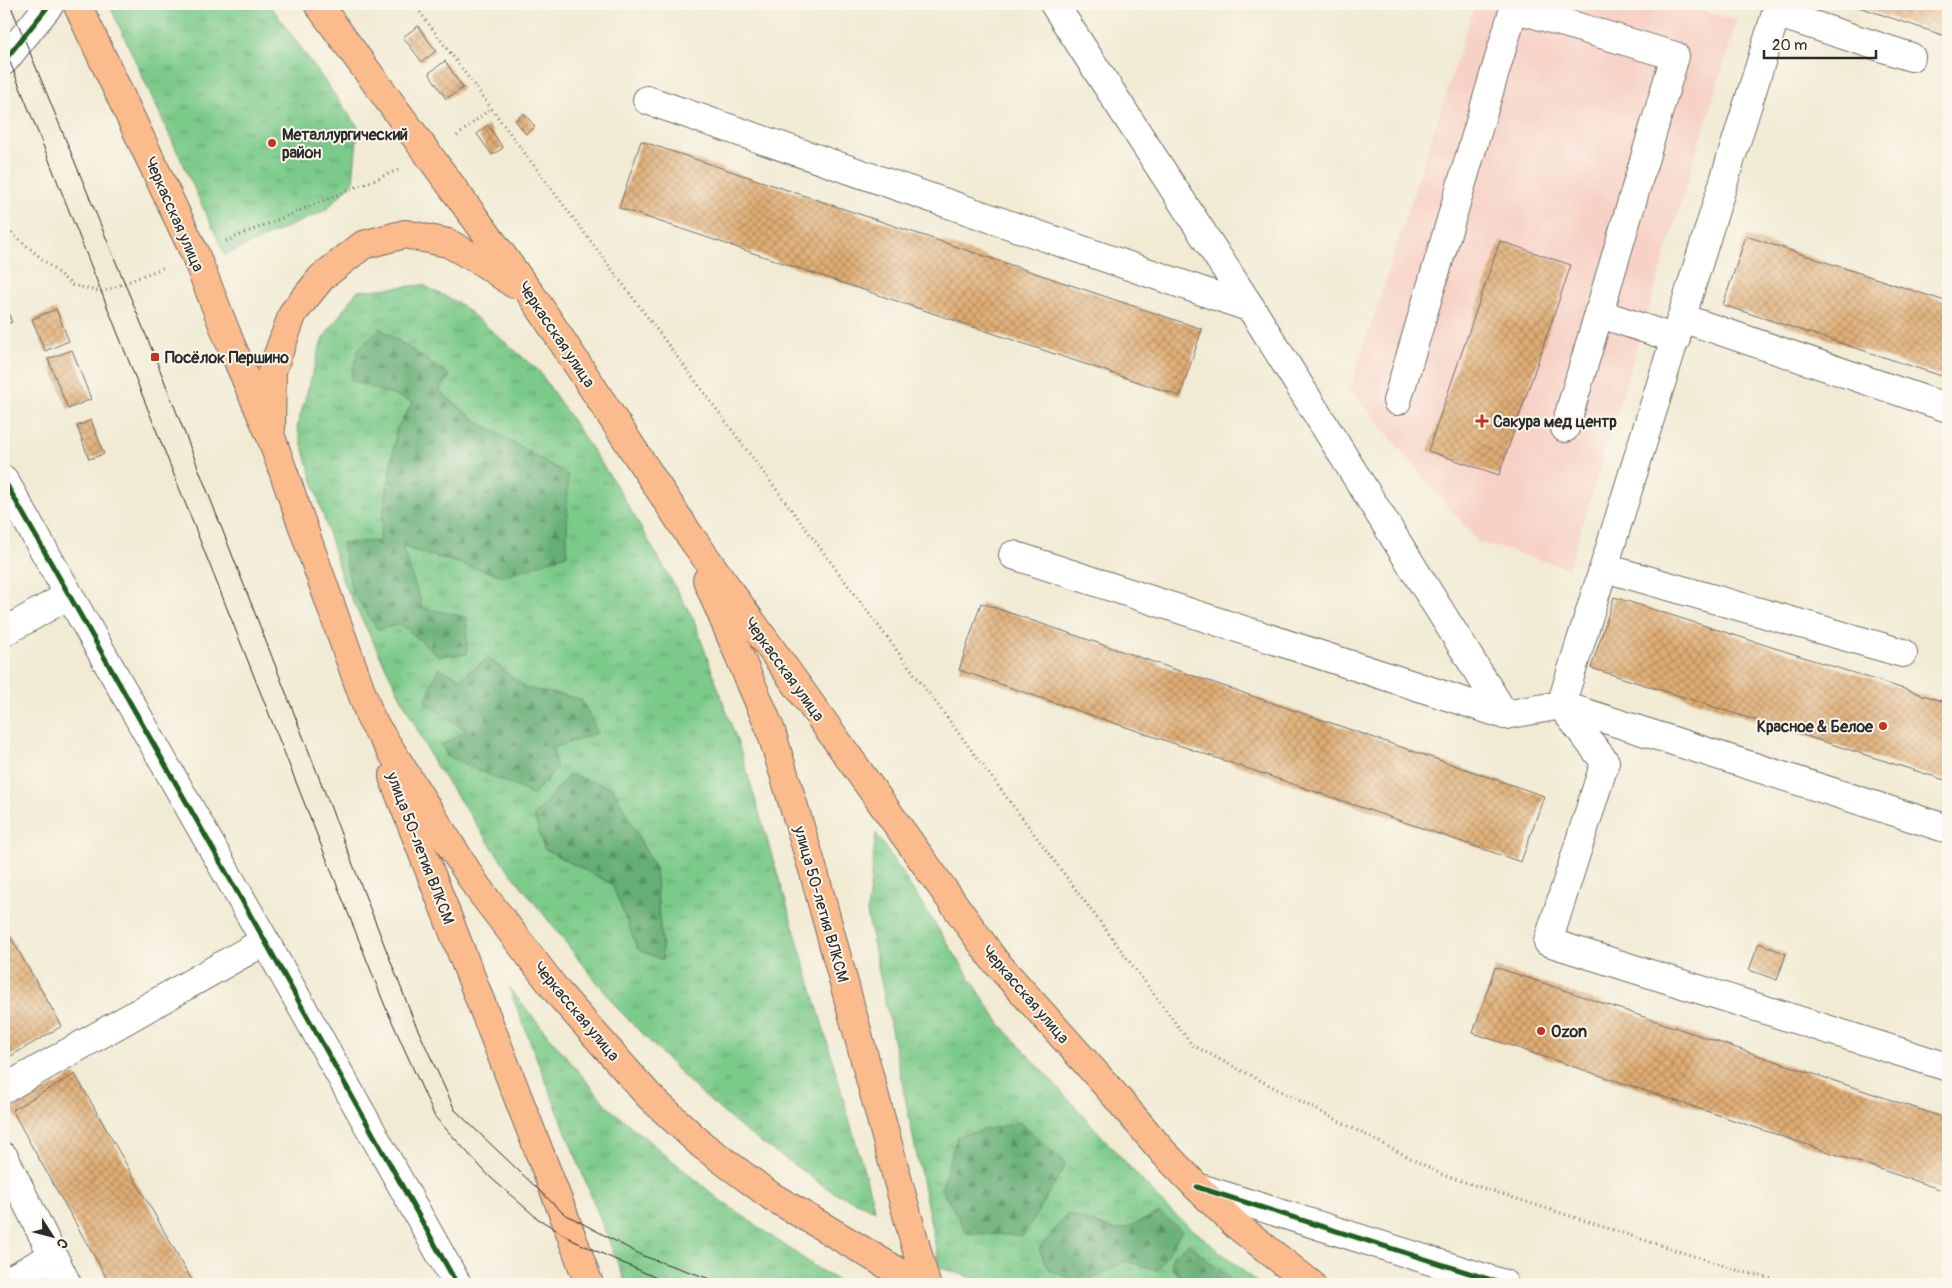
<svg xmlns="http://www.w3.org/2000/svg" width="1952" height="1288" viewBox="0 0 1952 1288" font-family="Pangolin,sans-serif">
<style>
.built{fill:#f7d1c6}
.grass{fill:url(#grass-tufts);stroke:#547a5a;fill-rule:evenodd}
.forest{fill:url(#forest-firs);stroke:#486c50}
.building{fill:url(#building-cross-hatch)}
.lines{fill:none;stroke-linecap:round;stroke-linejoin:round}
.minor-casing{stroke:#706e66;stroke-width:30}
.major-casing{stroke:#706e66;stroke-width:30}
.path{stroke:#706e66;stroke-width:3;stroke-dasharray:1 4;stroke-linecap:butt}
.minor{stroke:#fff;stroke-width:28}
.major{stroke:#fbbb8c;stroke-width:28}
.tram{stroke:#2b2b2b;stroke-width:1}
.cycleway-casing{stroke:#fbf7ec;stroke-width:8}
.cycleway{stroke:#1b5e20;stroke-width:5}
.poi-dot{fill:#c8321e;stroke:#fbf7ec;stroke-width:2}
.labels{text-anchor:middle;stroke-width:4;stroke-linejoin:round;paint-order:stroke}
.poi-label{font-size:16px;font-weight:bold;fill:#2b2b2b;stroke:#fbf7ec;text-anchor:start}
.street-label{font-size:16px;fill:#2b2b2b;stroke:#fbf7ec}
</style>
<defs>
<pattern id="grass-tufts" width="24" height="20" patternUnits="userSpaceOnUse" patternTransform="scale(1.25)"><rect width="24" height="20" fill="#7cca8a"/><path d="M3 7l-1-3M5 7V3M7 7l1-3M15 17l-1-3M17 17v-4M19 17l1-3" fill="none" stroke="#66a471"/></pattern>
<pattern id="forest-firs" width="22" height="20" patternUnits="userSpaceOnUse" patternTransform="scale(1.25)"><rect width="22" height="20" fill="#65ae76"/><path d="M5 1l3.5 6h-7zM16 11l3.5 6h-7z" fill="#538e61"/></pattern>
<pattern id="building-cross-hatch" width="8" height="8" patternUnits="userSpaceOnUse" patternTransform="scale(1.25)"><rect width="8" height="8" fill="#e0ad74"/><path d="M0 0l8 8M0 8l8-8" fill="none" stroke="#b68d5f"/></pattern>
</defs>
<rect width="100%" height="100%" fill="#fbf7ec"/>
<filter id="ink" filterUnits="userSpaceOnUse"><feTurbulence type="fractalNoise" baseFrequency=".02" numOctaves="2"/><feDisplacementMap in="SourceGraphic" scale="10" xChannelSelector="R" yChannelSelector="G"/><feConvolveMatrix kernelMatrix="1 2 1 2 8 2 1 2 1" color-interpolation-filters="sRGB"/></filter>
<filter id="wash" filterUnits="userSpaceOnUse"><feTurbulence type="fractalNoise" baseFrequency=".0096" numOctaves="4" result="noise"/><feDisplacementMap in="SourceGraphic" scale="20" xChannelSelector="R" yChannelSelector="G"/><feGaussianBlur stdDeviation="1.12" result="paint"/><feColorMatrix in="noise" values="0 0 0 0 0 0 0 0 0 0 0 0 0 0 0 0 0 1.4 0 .05"/><feComposite in="paint" operator="in"/></filter>
<g filter="url(#wash)">
<rect width="100%" height="100%" fill="#f1ebd4"/>
<path class="built" d="M1475,4H1681L1737,21L1569,568L1478,542L1350,389Z"/>
<g class="grass">
<path d="M109,4H269L358,127L353,182L326,210L225,255Z"/>
<path d="M423,285L460,304L539,371L618,488L693,618L741,752L819,1013L875,1210L833,1192L746,1132L695,1088L619,1010L503,863L434,763L343,582L297,427L322,340L357,291ZM450,376L439,391L475,420L568,475L504,576L402,547L439,656L401,624L342,543L379,542L397,428L413,402ZM489,658L525,688L581,699L553,748L438,669L461,678ZM613,788L655,869L663,960L638,949L612,884Z"/>
<path d="M876,833L1000,1024L1167,1208L1259,1284H1236L1189,1244L1171,1268L1191,1284H993L940,1268L867,913ZM1067,1214L1117,1231L1125,1261L1083,1284Z"/>
<path d="M509,988L608,1107L720,1200L817,1268L844,1284H626Z"/>
</g>
<g class="forest">
<path d="M380,328L450,376L439,391L475,420L568,475L567,555L504,576L402,547L423,608L467,617V654L439,656L401,624L378,630L352,592L342,543L379,541L397,428L413,402L350,380L359,348Z"/>
<path d="M488,658L525,688L581,699L598,733L553,748L556,768L534,795L447,756L442,745L466,731L425,702L438,668L461,678Z"/>
<path d="M570,774L613,788L655,869L663,960L638,950L612,884L544,849L534,816Z"/>
<path d="M1020,1122L1066,1164L1023,1236L967,1233L941,1189L957,1136Z"/>
<path d="M1160,1213L1182,1231L1157,1270L1125,1261L1083,1284L1049,1270L1039,1249L1067,1214L1117,1231Z"/>
<path d="M1189,1244L1236,1284H1191L1171,1268L1173,1255Z"/>
</g>
<g id="blocks">
<g class="building">
<path d="M1850,4H1948V37Z"/>
<path d="M418,26L436,51L422,62L403,37Z"/>
<path d="M445,61L463,88L446,99L429,73Z"/>
<path d="M524,113L535,127L526,134L515,120Z"/>
<path d="M488,125L503,148L492,155L477,134Z"/>
<path d="M641,141L1202,329L1180,396L619,208Z"/>
<path d="M1746,236L1948,302V378L1723,305Z"/>
<path d="M1500,241L1571,265L1499,475L1428,451Z"/>
<path d="M4,302L12,322L4,325Z"/>
<path d="M56,309L69,341L45,351L32,319Z"/>
<path d="M72,350L91,399L68,409L48,359Z"/>
<path d="M91,420L104,454L89,459L77,426Z"/>
<path d="M1614,597L1948,703V781L1591,668Z"/>
<path d="M981,603L1544,796L1521,862L959,670Z"/>
<path d="M4,926L62,1026L4,1060Z"/>
<path d="M1759,943L1786,954L1777,980L1749,970Z"/>
<path d="M1495,967L1948,1119V1192L1473,1033Z"/>
<path d="M75,1074L194,1284H110L35,1152L12,1110Z"/>
</g>
</g>
</g>
<g filter="url(#ink)">
<use href="#blocks" fill-opacity="0" stroke="#706e66" stroke-width="1"/>
<g class="lines">
<g class="minor-casing">
<g id="minor">
<path d="M1054,4L1251,308L1505,715"/>
<path d="M1779,4L1561,705L1605,762L1548,942L1948,1067"/>
<path d="M1776,13L1911,57"/>
<path d="M4,61L50,4"/>
<path d="M647,100L1251,308"/>
<path d="M1598,313L1676,339"/>
<path d="M1682,318L1948,408"/>
<path d="M1397,401L1514,8L1675,56L1565,428"/>
<path d="M4,480L265,941L457,1284"/>
<path d="M1013,555L1505,715L1561,705L1948,829"/>
<path d="M1605,568L1903,653"/>
<path d="M4,632L69,595"/>
<path d="M4,1089L265,941"/>
<path d="M4,1157L67,1284"/>
<path d="M1197,1187L1504,1284"/>
<path d="M4,1283L53,1256"/>
</g>
</g>
<g class="major-casing">
<g id="major">
<path d="M77,4L195,254L231,345L271,437L371,719L477,887L559,994L649,1096L702,1145L771,1196L919,1284"/>
<path d="M318,4L535,300L688,533L994,960L1106,1085L1164,1153L1197,1187L1235,1224L1311,1284"/>
<path d="M271,428L272,371L293,313L322,277L363,245L405,234L448,243L484,263L514,284"/>
<path d="M707,580L770,728L814,873L926,1284"/>
<path d="M393,777L563,1213L589,1284"/>
</g>
</g>
<g class="path">
<path d="M414,4L491,108"/>
<path d="M457,136L491,108L1192,1045L1443,1175L1743,1272L1794,1284"/>
<path d="M4,226L72,285L102,292L165,267"/>
<path d="M226,241L398,170"/>
</g>
<use href="#minor" class="minor"/>
<use href="#major" class="major"/>
<g class="tram">
<path d="M10,4L155,357L414,1021L455,1110L563,1213L643,1256L725,1284"/>
<path d="M4,47L385,1006L435,1117L490,1177L537,1218L574,1241L670,1284"/>
</g>
<g class="cycleway-casing">
<g id="cycleway">
<path d="M4,61L50,4"/>
<path d="M4,480L265,941L457,1284"/>
<path d="M1197,1187L1504,1284"/>
</g>
</g>
<use href="#cycleway" class="cycleway"/>
</g>
</g>
<g class="poi-dot">
<circle cx="272" cy="143" r="5"/>
<rect x="150" y="352" width="10" height="10" rx="2.5"/>
<path d="M1479.5 413.5h5v5h5v5h-5v5h-5v-5h-5v-5h5z"/>
<circle cx="1883" cy="726" r="5"/>
<circle cx="1541" cy="1031" r="5"/>
</g>
<g class="labels">
<g class="poi-label">
<text x="282" y="140">Металлургический<tspan x="282" dy="18">район</tspan></text>
<text x="165" y="363">Посёлок Першино</text>
<text x="1493" y="427">Сакура мед центр</text>
<text x="1873" y="732" text-anchor="end">Красное &amp; Белое</text>
<text x="1551" y="1037">Ozon</text>
</g>
<g class="street-label">
<text transform="translate(175 214) rotate(66)" y="6">Черкасская улица</text>
<text transform="translate(557 334) rotate(56)" y="6">Черкасская улица</text>
<text transform="translate(785 669) rotate(54)" y="6">Черкасская улица</text>
<text transform="translate(421 848) rotate(69)" y="6">улица 50-летия ВЛКСМ</text>
<text transform="translate(822 904) rotate(74)" y="6">улица 50-летия ВЛКСМ</text>
<text transform="translate(1026 994) rotate(49)" y="6">Черкасская улица</text>
<text transform="translate(577 1011) rotate(50)" y="6">Черкасская улица</text>
</g>
</g>
<rect width="1952" height="1288" fill="none" stroke="#fbf7ec" stroke-width="20"/>
<g transform="translate(52 1236) rotate(126)" stroke="#fbf7ec" stroke-width="4" paint-order="stroke">
<path d="M0-4L9 19L0 12L-9 19Z" fill="#2b2b2b"/>
<text y="-8" font-size="14" font-weight="bold" text-anchor="middle" fill="#2b2b2b">С</text>
</g>
<path d="M1764 50v8h112v-8" fill="none" stroke="#2b2b2b" stroke-width="2.5"/>
<text x="1772" y="50" font-size="15" fill="#2b2b2b" stroke="#fbf7ec" stroke-width="4" paint-order="stroke">20 m</text>
</svg>
